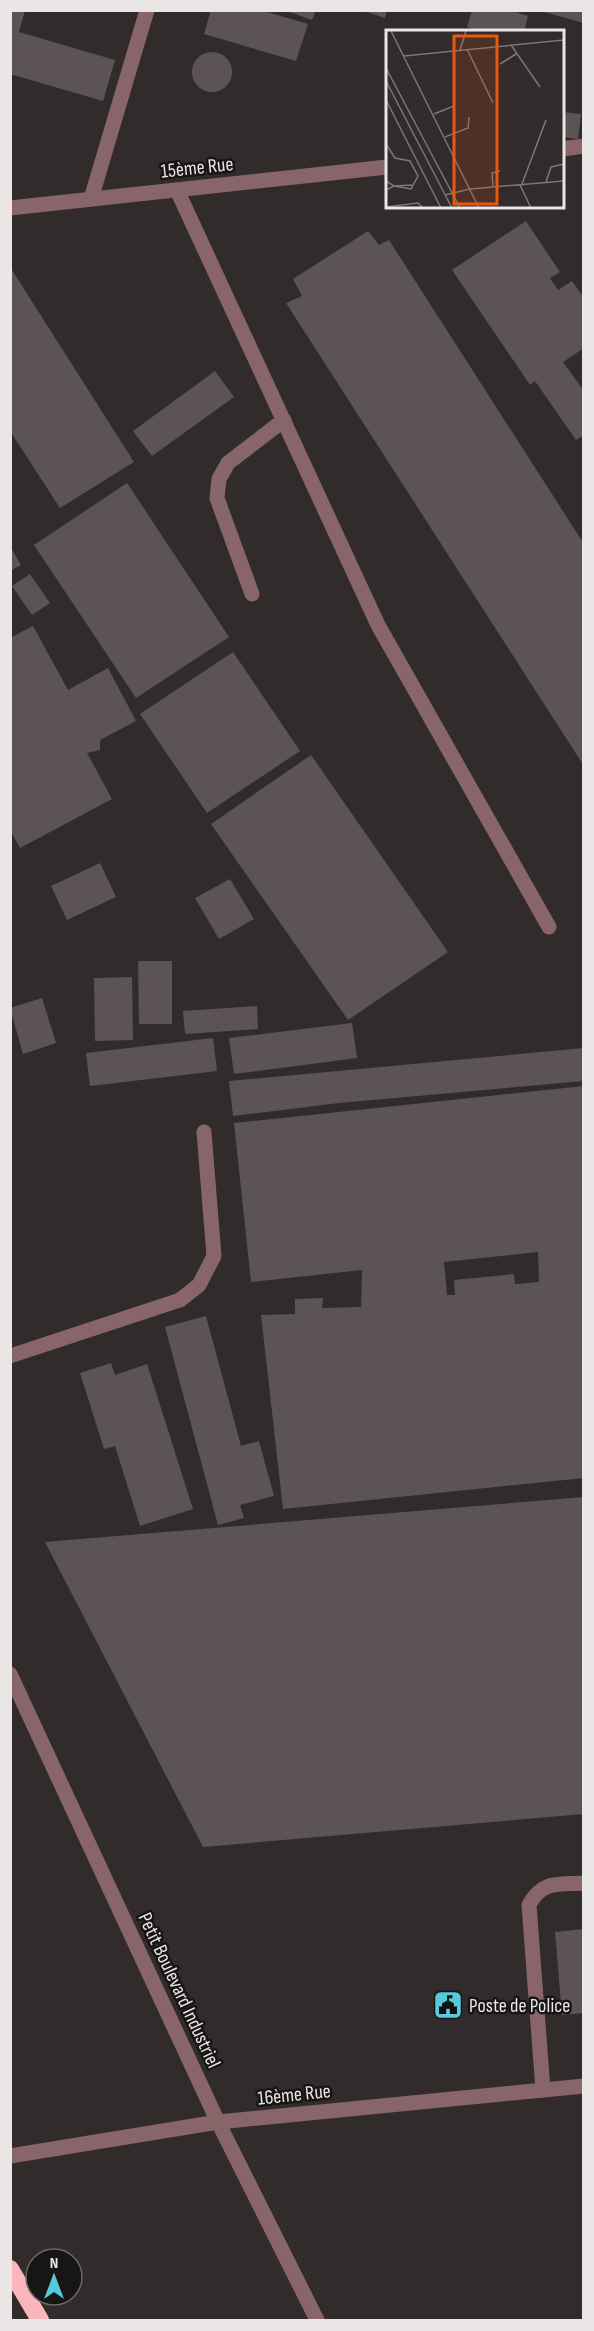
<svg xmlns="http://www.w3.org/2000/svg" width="594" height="2331" viewBox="0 0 594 2331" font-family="'Sofia Sans Condensed',sans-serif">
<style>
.building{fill:#5b5354;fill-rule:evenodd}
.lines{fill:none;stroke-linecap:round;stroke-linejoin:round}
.minor{stroke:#876568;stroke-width:15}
.highway{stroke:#fab5bd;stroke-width:18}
.labels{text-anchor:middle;stroke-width:5;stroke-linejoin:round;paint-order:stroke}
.street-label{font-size:20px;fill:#ebe6e6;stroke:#181515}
.poi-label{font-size:20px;fill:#ebe6e6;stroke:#181515;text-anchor:start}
.inset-road{fill:none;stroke:#7c7676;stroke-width:1.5}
.view{fill:#e8590c;fill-opacity:0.15;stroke:#e8590c;stroke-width:3}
.inset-edge{fill:none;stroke:#ebe6e6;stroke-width:3}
</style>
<rect width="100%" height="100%" fill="#322b2c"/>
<g class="building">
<path d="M10,10H25L19,32L115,60L103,101L10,74Z"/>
<path d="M211,10H260L308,24L296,61L204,34Z"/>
<path d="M284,10H316L312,20Z"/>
<path d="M361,10H387L385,18Z"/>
<path d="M472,10H509L528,16L524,32H483L467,27Z"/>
<path d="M541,10H584V23L540,11Z"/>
<circle cx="212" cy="72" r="20"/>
<path d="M562,112L581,114L578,139L562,137Z"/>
<path d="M526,221L560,272L550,278L558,290L572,281L584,298V348L563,362L584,391V435L576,440L535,381L530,385L452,270Z"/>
<path d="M368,231L379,245L389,240L584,544V766L286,303L302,296L293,279Z"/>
<path d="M10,267L134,462L60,508L10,431Z"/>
<path d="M215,371L234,397L152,456L133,431Z"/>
<path d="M127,483L229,637L136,698L34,545Z"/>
<path d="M10,546L21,565L10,571Z"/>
<path d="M30,574L50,603L32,615L12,586Z"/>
<path d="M33,626L68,690L108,668L136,721L100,740V750L87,753L112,799L20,848L10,830V638Z"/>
<path d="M233,652L300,751L207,813L140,714Z"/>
<path d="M311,755L448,952L348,1020L211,824Z"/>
<path d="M100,863L116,897L67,920L51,886Z"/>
<path d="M230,879L254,919L219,939L195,898Z"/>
<path d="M138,961H172V1024H139Z"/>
<path d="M132,977L133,1040L95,1041L94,978Z"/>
<path d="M42,998L56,1043L23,1054L10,1008Z"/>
<path d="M257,1006L258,1029L185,1034L183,1011Z"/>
<path d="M352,1023L357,1058L234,1074L229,1038Z"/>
<path d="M213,1038L217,1071L90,1086L86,1053Z"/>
<path d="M584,1048V1081L339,1103L233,1116L229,1081Z"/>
<path d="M584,1086V1478L283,1509L261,1315L295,1314V1299L323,1298L322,1308L361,1307L362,1270L251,1282L234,1123ZM538,1252L539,1282L515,1284L514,1274L454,1280L455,1295H447L444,1262Z"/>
<path d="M206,1316L241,1446L259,1441L274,1496L240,1505L244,1518L218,1525L165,1327Z"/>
<path d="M111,1363L115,1375L147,1364L193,1509L140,1526L115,1446L104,1449L80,1373Z"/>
<path d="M584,1497V1814L203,1847L45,1542Z"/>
<path d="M584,1929V2013L562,2015L555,1932Z"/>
</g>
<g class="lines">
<g class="minor">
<path d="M562,149L584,146"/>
<path d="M177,190L378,625L549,927"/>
<path d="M91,199L147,10"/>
<path d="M10,208L387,167"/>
<path d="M252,594L217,498L219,479L228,463L284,420"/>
<path d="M10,1356L180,1300L199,1285L214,1256L204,1132"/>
<path d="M10,1674L218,2122L317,2320"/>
<path d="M543,2090L529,1905C542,1880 558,1885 584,1883"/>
<path d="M10,2156L218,2122L584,2086"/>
</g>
<path class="highway" d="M10,2269L40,2320"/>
</g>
<defs>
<g id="civic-square" transform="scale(1.5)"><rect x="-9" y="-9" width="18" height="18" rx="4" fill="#54cadc" stroke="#181515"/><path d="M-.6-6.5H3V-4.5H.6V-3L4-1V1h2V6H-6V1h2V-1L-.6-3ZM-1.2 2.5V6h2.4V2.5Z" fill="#111"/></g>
</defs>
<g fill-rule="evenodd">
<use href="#civic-square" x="448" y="2005"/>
</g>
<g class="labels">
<g class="street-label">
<text transform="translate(197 167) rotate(-6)" y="7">15ème Rue</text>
<text transform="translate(180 1990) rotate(65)" y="7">Petit Boulevard Industriel</text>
<text transform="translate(294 2094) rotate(-6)" y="7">16ème Rue</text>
</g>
<g class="poi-label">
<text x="469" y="2012">Poste de Police</text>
</g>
</g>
<g transform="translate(386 30)">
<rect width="178" height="178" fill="#322b2c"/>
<path class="inset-road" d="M5,1L93,178M125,15L154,57M81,19L107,73M74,20L80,1M18,26L178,10M114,34L130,24M0,38L74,178M0,51L66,178M0,70L55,178M48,84L68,76M59,107L82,98L83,87M0,114L9,128L24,131L32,146L25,159L8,156L0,160M0,151L8,156L26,155M160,152L165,137L178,134M136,154L160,90M134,155L145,178M107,156L106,143L114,141M59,165L84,159L178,151M0,177L32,173L37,178"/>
<path class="view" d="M68,6H111V174H68Z"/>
<rect width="178" height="178" class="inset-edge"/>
</g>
<rect width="594" height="2331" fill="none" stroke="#ebe6e6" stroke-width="24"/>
<g transform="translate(54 2277)"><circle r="28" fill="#181515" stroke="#6c6969" stroke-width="1.5"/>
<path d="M0-4.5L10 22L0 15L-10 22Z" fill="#54cadc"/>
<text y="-9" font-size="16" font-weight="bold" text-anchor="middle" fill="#ebe6e6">N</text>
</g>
</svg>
